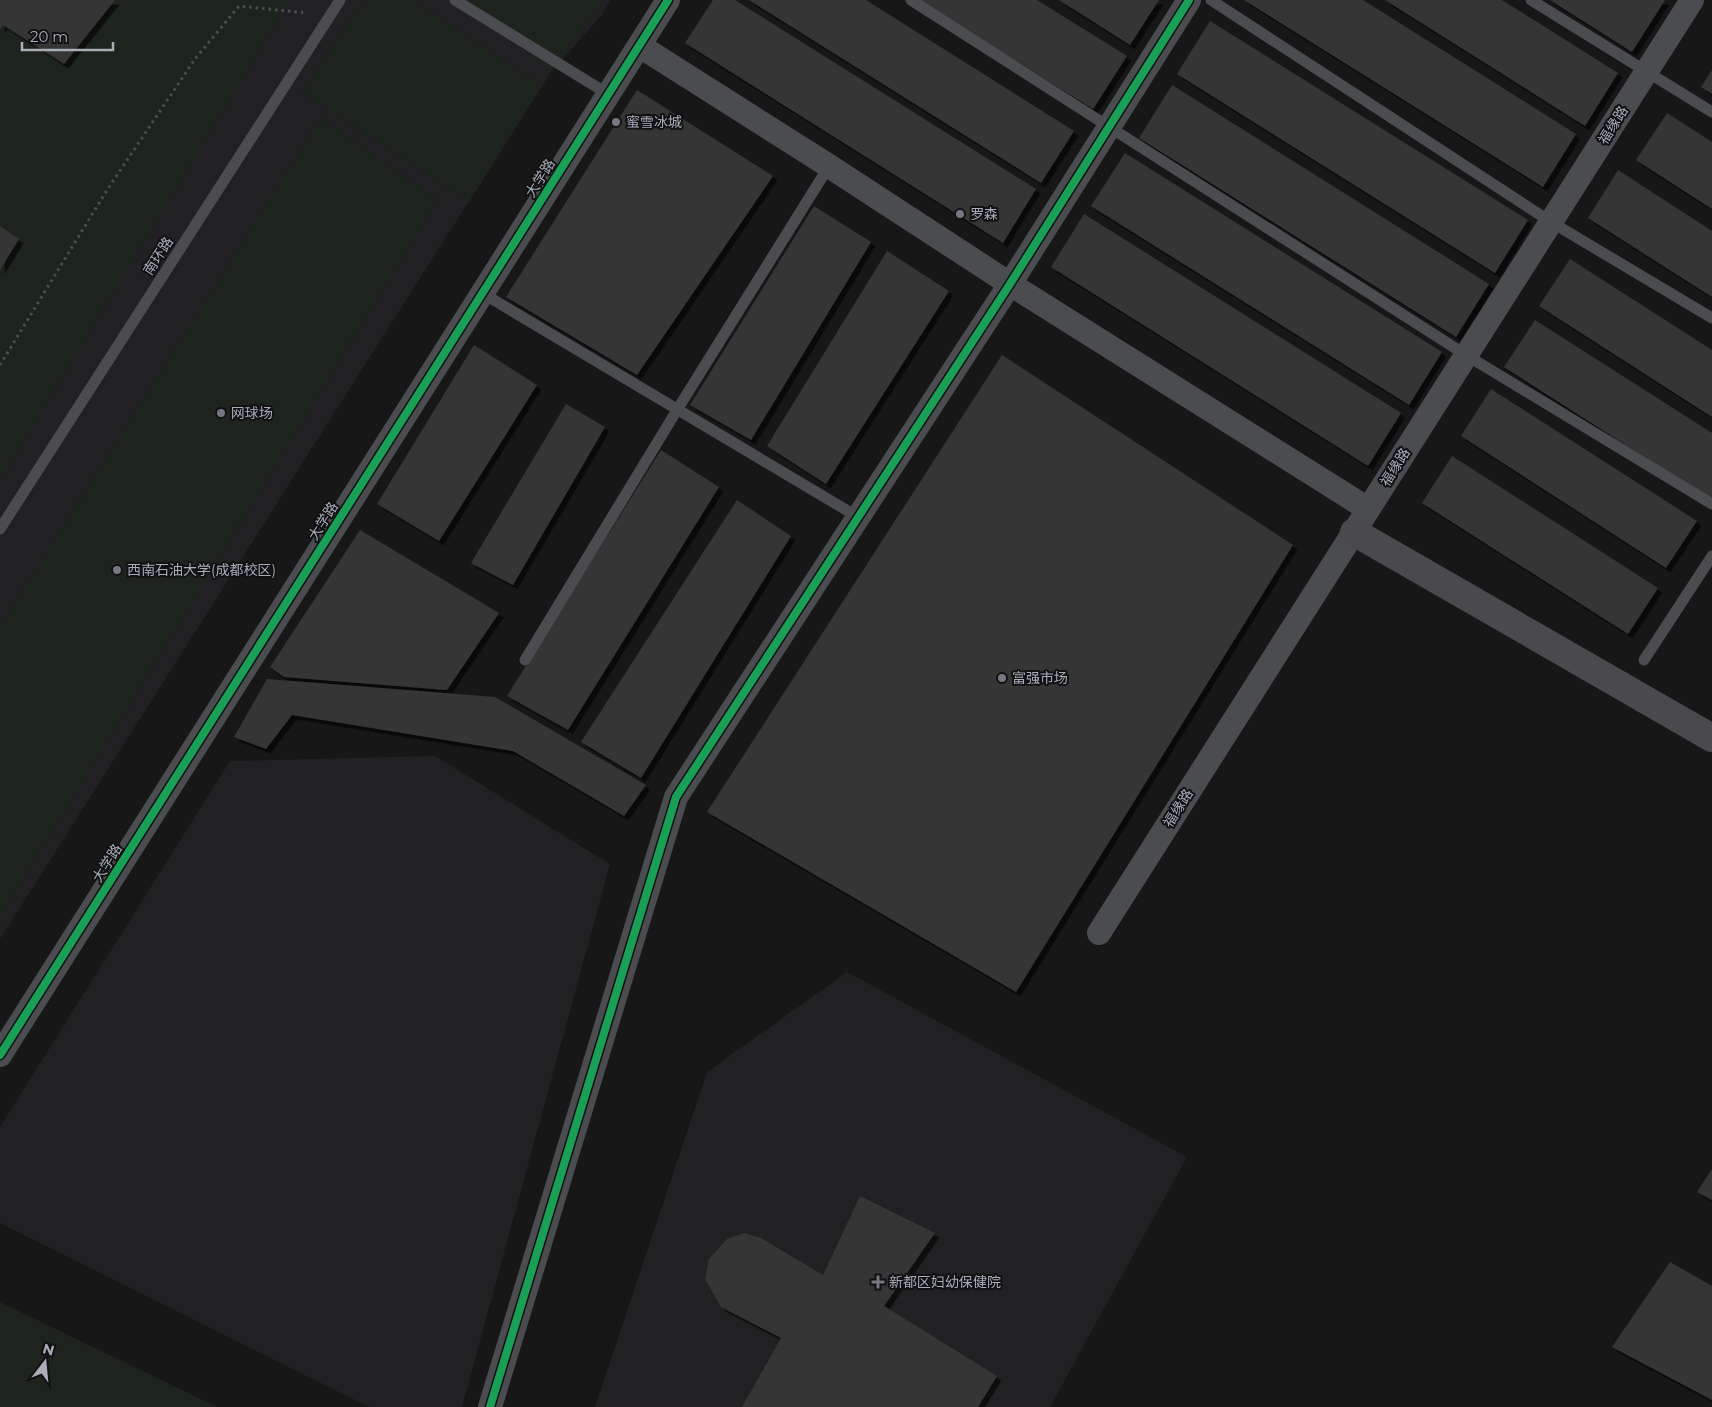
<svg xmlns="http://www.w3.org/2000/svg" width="1712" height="1407" viewBox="0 0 1712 1407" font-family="Montserrat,'Noto Sans SC',sans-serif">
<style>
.built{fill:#212123}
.green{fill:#1d241e}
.building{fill:#353536;filter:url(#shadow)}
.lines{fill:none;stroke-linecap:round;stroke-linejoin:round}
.path{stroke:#4d4e52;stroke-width:3;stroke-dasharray:2.5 4;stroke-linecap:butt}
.lane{stroke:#4b4c50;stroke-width:11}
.street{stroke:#4b4c50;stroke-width:24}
.secondary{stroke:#4a4a4e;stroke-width:28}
.cycleway-casing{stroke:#111113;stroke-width:11}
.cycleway{stroke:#1a9f57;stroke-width:8}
.poi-dot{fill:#757880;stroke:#111113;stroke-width:2}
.labels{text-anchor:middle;stroke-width:4;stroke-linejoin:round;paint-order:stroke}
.poi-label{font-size:14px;fill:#a8adb8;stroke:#111113;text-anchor:start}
.street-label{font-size:14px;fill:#a8adb8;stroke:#111113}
</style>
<defs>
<filter id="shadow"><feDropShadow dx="4.5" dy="4.5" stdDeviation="0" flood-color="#0009"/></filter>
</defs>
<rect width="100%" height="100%" fill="#171717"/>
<g class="built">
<path d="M0,0H611L601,16L551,72L0,939Z"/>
<path d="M435,756L610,864L462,1407H369L0,1223V1127L230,761Z"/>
<path d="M847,972L1187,1157L1050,1407H595L707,1072Z"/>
</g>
<g class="green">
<path d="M0,0H290L0,481Z"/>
<path d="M369,0H412L542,86L469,202L302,92L354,13Z"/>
<path d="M471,0H603L551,72Z"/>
<path d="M321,118L438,200L0,917V626Z"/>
<path d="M0,1302L217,1407H0Z"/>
</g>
<g class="building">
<path d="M0,0H115L64,64L3,25L0,29Z"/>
<path d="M713,0H735L1036,189L1003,243L685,43Z"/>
<path d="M749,0H866L1074,131L1041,183Z"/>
<path d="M919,0H1037L1127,56L1093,109Z"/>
<path d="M1059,0H1159L1130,45Z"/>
<path d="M1244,0H1363L1576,134L1543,187Z"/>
<path d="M1385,0H1502L1618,73L1585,126Z"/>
<path d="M1550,0H1665L1632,52Z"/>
<path d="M1210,21L1528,220L1495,273L1177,74Z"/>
<path d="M1712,70V94L1701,87Z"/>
<path d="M1172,85L1489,284L1456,337L1139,138Z"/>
<path d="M637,90L773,176L637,375L506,297Z"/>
<path d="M1667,113L1712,142V209L1636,160Z"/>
<path d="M1125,153L1442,352L1409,405L1091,206Z"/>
<path d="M1618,170L1712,231V297L1588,218Z"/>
<path d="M814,206L871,242L751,440L690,405Z"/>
<path d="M1084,214L1401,413L1368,466L1051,267Z"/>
<path d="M0,226L19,239L0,270Z"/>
<path d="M887,251L949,291L826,484L767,446Z"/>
<path d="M1570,259L1712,350V417L1539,306Z"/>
<path d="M1535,320L1712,433V496L1710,499L1504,367Z"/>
<path d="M474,345L537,385L439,541L377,504Z"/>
<path d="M1002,355L1293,545L1016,992L707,812Z"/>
<path d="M1491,389L1697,521L1666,568L1461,436Z"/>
<path d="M566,404L605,427L513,585L471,563Z"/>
<path d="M661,450L719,487L568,730L507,696Z"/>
<path d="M1452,456L1658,588L1628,634L1422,503Z"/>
<path d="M737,500L791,536L641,778L581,742Z"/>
<path d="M360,530L499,613L447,690L284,677L270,667Z"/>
<path d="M267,679L495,697L646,785L624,816L513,751L292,715L266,749L234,737Z"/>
<path d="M1712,1169V1200L1697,1192Z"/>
<path d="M860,1196L935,1233L884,1306L997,1376L978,1407H742L781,1338L721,1307L705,1279L709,1259L727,1239L744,1233L761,1238L823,1275Z"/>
<path d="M1670,1262L1712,1286V1400L1612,1347Z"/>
</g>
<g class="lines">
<path class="path" d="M0,365L107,190L195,59L239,6L307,13"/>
<g class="lane">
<path d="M455,0L608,94"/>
<path d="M911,0L1466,355L1712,504"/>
<path d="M1211,0L1551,222L1712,318"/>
<path d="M1531,0L1712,112"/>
<path d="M482,293L858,517"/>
<path d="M0,529L340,0"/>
<path d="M525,660L677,410L829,166"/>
<path d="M1644,660L1712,556"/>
</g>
<g class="street">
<path d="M640,46L829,166L1010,284L1368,509"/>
<path d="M1099,933L1692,0"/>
<path d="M0,1055L668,0"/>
<path d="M490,1407L676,797L1010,284L1189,0"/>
</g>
<path class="secondary" d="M1354,532L1712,738"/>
<g class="cycleway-casing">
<g id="cycleway">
<path d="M0,1055L668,0"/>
<path d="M490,1407L676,797L1010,284L1189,0"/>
</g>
</g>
<use href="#cycleway" class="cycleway"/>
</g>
<g class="poi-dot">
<circle cx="616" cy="122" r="5"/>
<circle cx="960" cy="214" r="5"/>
<circle cx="221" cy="413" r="5"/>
<circle cx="117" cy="570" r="5"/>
<circle cx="1002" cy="678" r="5"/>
<path d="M875.5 1274.5h5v5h5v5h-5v5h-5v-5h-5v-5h5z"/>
</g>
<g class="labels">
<g class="poi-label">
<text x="626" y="127">蜜雪冰城</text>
<text x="970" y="219">罗森</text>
<text x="231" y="418">网球场</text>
<text x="127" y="575">西南石油大学(成都校区)</text>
<text x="1012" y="683">富强市场</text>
<text x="889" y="1287">新都区妇幼保健院</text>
</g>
<g class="street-label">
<text transform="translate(1613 125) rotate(-58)" y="5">福缘路</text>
<text transform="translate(540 178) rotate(-58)" y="5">大学路</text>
<text transform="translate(158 256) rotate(-57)" y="5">南环路</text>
<text transform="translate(1395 467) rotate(-58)" y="5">福缘路</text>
<text transform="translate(323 521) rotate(-58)" y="5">大学路</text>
<text transform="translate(1178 808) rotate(-58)" y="5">福缘路</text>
<text transform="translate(107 863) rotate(-58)" y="5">大学路</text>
</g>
</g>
<g transform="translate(45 1362) rotate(16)" stroke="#111113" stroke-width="4" paint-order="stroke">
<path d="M0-4L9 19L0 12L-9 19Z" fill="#a8adb8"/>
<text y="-8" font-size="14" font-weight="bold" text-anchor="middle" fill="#a8adb8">N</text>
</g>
<path d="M22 42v8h91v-8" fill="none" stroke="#a8adb8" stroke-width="2.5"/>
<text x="30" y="42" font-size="15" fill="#a8adb8" stroke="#111113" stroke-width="4" paint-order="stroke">20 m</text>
</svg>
